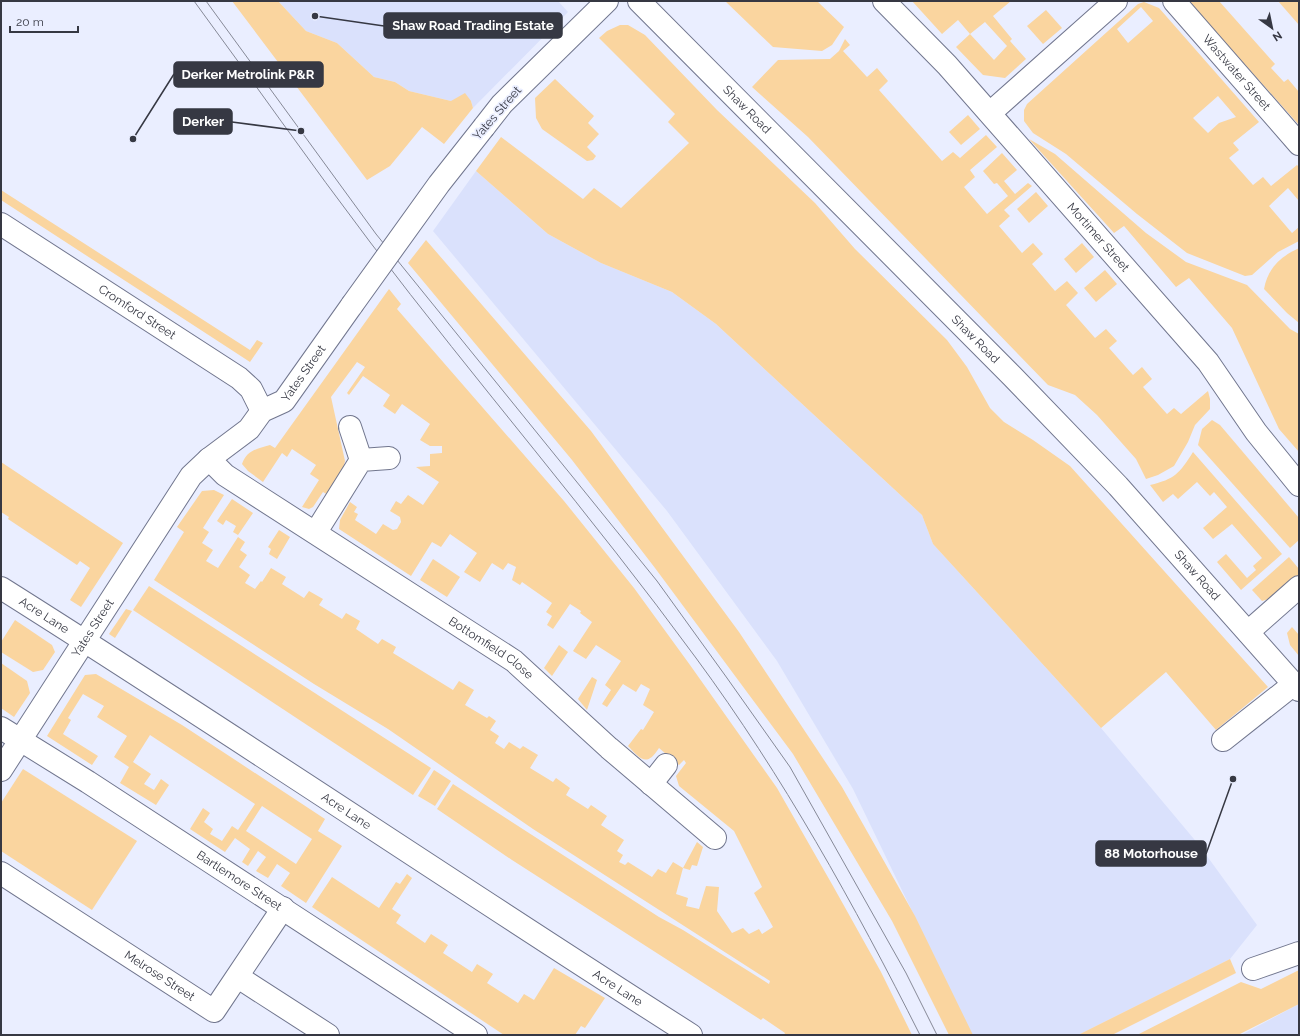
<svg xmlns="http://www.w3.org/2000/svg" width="1300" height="1036" viewBox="0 0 1300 1036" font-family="Raleway,sans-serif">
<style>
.built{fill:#dae1fc}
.green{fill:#fad59f;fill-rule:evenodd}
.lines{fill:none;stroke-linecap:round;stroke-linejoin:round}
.minor-casing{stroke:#71768e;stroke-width:24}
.secondary-casing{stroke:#71768e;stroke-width:24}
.minor{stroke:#fff;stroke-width:22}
.secondary{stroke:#fff;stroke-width:22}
.tram{stroke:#868997;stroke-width:1}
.minor-bridge-casing{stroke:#71768e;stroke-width:24;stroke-linecap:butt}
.minor-bridge{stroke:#fff;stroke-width:22}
.labels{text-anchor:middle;stroke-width:3.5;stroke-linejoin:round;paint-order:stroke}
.street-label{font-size:12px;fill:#363843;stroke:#eaeeff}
.leader{fill:none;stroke:#363843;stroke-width:1.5}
.callout-dot{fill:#363843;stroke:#eaeeff;stroke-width:1.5}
.callout{fill:#363843;stroke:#363843;stroke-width:1.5}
.callout-label{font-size:13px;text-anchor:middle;font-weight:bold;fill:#fff}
</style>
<rect width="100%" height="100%" fill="#eaeeff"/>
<g class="built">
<path d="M278,1H558L568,12L473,108L471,101H451L409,91L395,82L374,77L337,43L306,31Z"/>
<path d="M476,171L548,234L601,263L672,292L716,324L922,515L933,544L1101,728L1199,845L1257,925L1230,959L1078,1035H972L853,789L777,661L667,511L433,231Z"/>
<path d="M1299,1004V1035H1241Z"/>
</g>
<g class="green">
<path d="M232,1H278L306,31L337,43L374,77L395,82L409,91L451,101L465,93L471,101L473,108L444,144L422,127L390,166L367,180Z"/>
<path d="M725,1H817L844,27L832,45L822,51L773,47Z"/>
<path d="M912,1H1011L993,16L1012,39L1010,41L1026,59L1005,78L983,75L956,47L970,34L958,20L942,34ZM985,22L1007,46L994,60L970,34Z"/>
<path d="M1188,1H1219L1275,64L1271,68L1284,82L1288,79L1299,92V125Z"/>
<path d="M1278,1H1299V25Z"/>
<path d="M1144,2L1159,8L1259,122L1233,143L1239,150L1229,158L1253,185L1263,177L1271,186L1297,165L1299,167V201L1288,188L1269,206L1292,233L1299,227V241L1278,252L1252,275L1245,276L1187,253L1137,214L1066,154L1033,133L1024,121V110L1027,104L1138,4ZM1141,7L1153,21L1128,43L1117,29ZM1218,96L1236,117L1219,123L1208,133L1193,118Z"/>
<path d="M1046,10L1062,28L1043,44L1027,26Z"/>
<path d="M620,25H628L645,35L717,110L815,203L855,249L947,340L967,367L990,408L1004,422L1033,440L1070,466L1268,687L1216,730L1166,672L1101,728L933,544L922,515L716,324L672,292L601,263L548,234L476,171L501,137L583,199L594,188L621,208L689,143L668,122L675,114L599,38L607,31Z"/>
<path d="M845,39L850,45L843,51L867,77L877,68L888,81L879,90L942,161L953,152L960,158L986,135L997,147L970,170L975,177L964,187L987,214L1008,196L997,183L994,184L983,171L1002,153L1017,170L1004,181L1015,194L1028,183L1032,186L1004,210L1010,216L999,226L1022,253L1033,243L1043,254L1032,264L1055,291L1067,281L1078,293L1066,305L1095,338L1106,329L1117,341L1109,348L1133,375L1142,367L1152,379L1143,387L1167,414L1174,408L1181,414L1208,391L1210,399V409L1195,425L1188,442L1174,466L1158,475L1146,479L1136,459L1097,415L1075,395L1048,385L808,137L752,87L778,60L830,59L839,51Z"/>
<path d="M555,79L594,116L588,123L599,134L587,147L596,156L593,160L587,161L542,129L536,118L535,98Z"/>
<path d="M968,115L980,129L961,145L949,132Z"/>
<path d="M1029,139L1055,154L1146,233L1186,262L1247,285L1290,329L1299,334V452L1279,429L1232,328L1189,278L1176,287L1124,226L1114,233Z"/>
<path d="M1,190L250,350L257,340L263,343L250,362L1,200Z"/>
<path d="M1036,192L1048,206L1029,223L1017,209Z"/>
<path d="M426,240L591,431L739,632L842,787L915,916L973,1035H949L892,921L793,754L655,568L572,460L408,263Z"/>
<path d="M1082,243L1094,257L1076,273L1064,259Z"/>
<path d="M1299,248V323L1287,313L1264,289C1268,268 1280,257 1299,248Z"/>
<path d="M1105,270L1117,284L1096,302L1084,288Z"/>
<path d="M389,289L401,304L397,309L564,501L634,588L690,665L777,788L833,886L881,972L912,1035H784L785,1033L763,1018L761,1020L512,860L437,809L453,784L659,917L683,930L769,984L770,981L533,829L388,729L314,684L154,580L184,532L177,527L202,491L214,490L224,495L203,528L209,532L202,543L213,550L206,561L218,568L238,537L245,542L240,550L247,555L239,567L250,575L245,583L255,589L261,581L262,582L271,568L286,577L282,584L304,598L309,591L323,599L319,605L342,619L346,613L360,621L356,629L378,644L382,639L396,647L393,653L453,690L459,681L474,690L465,705L487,718L489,716L496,721L490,730L499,736L495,743L504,749L509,742L520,749L523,746L538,755L530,768L553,782L556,778L570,788L566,795L588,809L591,805L607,816L601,825L624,840L617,851L623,855L619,862L625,865L628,862L652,877L658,869L666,873L673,862L683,868L697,842L703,847L697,866L692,865L690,870L683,868L676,894L688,898L686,906L699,909L706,886L719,887L717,911L732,933L743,928L749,934L759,929L762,934L773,927L754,893L762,887L734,831L679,786L676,776L686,763L684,760L679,765L659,748C647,767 641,760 628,746L641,729L643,730L654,712L643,705L650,689L641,684L636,692L623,684L607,707L602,704L611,690L605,685L621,661L596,645L586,659L573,651L592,622L580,613L581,611L570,604L553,629L547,625L552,616L546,612L552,603L522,582L520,585L512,580L516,567L508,563L503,570L492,563L480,582L464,572L477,553L450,534L441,547L432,542L411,576L339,529L340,520L350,502L357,507L354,512L358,514L355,520L376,534L383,524L393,530L397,529L401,522L400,517L390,511L396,501L401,504L408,495L423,505L439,482L416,467L430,466V454L442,453V446H430L420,440L430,424L402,404L395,414L383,406L390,395L363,376L349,395L347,393L365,367L357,362L331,397L345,461L343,470L328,495L323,492L313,507L309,509L302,507L319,480L310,474L316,465L292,449L287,457L282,453L263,482L248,471L242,464C247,450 257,449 270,445L275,448Z"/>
<path d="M1212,420L1220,425L1299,518V540L1290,548L1198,445L1202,429Z"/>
<path d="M1193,452L1282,554L1241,590L1217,562L1226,554L1247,578L1256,570L1253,566L1262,558L1232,524L1213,539L1203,528L1227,507L1214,492L1210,496L1197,482L1178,499L1173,494L1163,502L1150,485C1175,479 1179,474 1193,452Z"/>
<path d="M1,462L123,543L81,607L70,600L90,568L80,561L77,565L8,519L9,517L1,512Z"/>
<path d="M232,499L253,513L238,535L233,532L236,526L226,520L223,525L217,521Z"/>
<path d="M279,530L290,537L277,559L269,554L271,549L268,547Z"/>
<path d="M1289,557L1299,569V577L1272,598L1262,601L1252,590Z"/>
<path d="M433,559L460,577L447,597L420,580Z"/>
<path d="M149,586L431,768L413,795L133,610Z"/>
<path d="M126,609L132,611L115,638L109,634Z"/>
<path d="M15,620L52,645L55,652L43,670L33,672L1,652V642Z"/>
<path d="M1292,627L1299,635V656L1290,645L1287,633Z"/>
<path d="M559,645L568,652L552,676L544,668Z"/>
<path d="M1,663L27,681L30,693L14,717L1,708Z"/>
<path d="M96,674L182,725L325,819L318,831L342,846L306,903L281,886L290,873L277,864L268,878L256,871L266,857L258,851L248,866L242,862L250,849L235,838L225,852L190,829L203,808L210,813L204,822L213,829L210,834L222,841L232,826L238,830L255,804L150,735L133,762L151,774L144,784L154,790L161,779L169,785L156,805L120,783L129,767L114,757L127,736L97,717L104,706L83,694L68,718L71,720L63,734L98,756L92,765L47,736L85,675ZM262,806L312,839L296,864L246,831Z"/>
<path d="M592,677L597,680L587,710L578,699Z"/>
<path d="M23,769L137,841L92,910L1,851V803Z"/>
<path d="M434,770L451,781L435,806L418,796Z"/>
<path d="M407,874L412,878L392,909L401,915L396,923L425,943L431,934L448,945L443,953L472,972L477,964L493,974L487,983L518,1003L524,994L534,1000L554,968L605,998L585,1028L581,1026L575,1035H504L312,907L332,877L379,908L396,882L400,884Z"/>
<path d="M1230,959L1236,973L1112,1035H1078Z"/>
<path d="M1299,970V1004L1238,1035H1137L1241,982L1261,989Z"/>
</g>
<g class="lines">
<g class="minor-casing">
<g id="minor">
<path id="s1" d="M884,1L947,65L1208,362L1256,432L1299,485"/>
<path id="s2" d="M1174,1L1299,144"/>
<path d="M990,113L1116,1"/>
<path d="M484,127L502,104L607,1"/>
<path id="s3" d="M1,224L239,378L251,389L262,411"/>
<path d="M350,427L361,460"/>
<path id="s4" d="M209,459L225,475L514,661L609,748L715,838"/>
<path d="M316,532L361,460L389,458"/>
<path id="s5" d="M1,588C233,734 460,888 691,1035"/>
<path d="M1248,632L1299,587"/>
<path id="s6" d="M1,728L88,782L476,1035"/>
<path d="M1223,740L1294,684"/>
<path id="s7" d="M1,770L191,476L209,459L249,429L262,411L284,401L352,305"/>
<path d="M651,784L666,765"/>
<path id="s8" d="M1,873L214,1011L283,908"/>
<path d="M1253,969L1299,953"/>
<path d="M238,977L328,1035"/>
</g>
</g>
<g class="secondary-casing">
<g id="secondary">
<path id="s9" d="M639,1L1012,376L1118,486L1299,690"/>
</g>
</g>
<use href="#minor" class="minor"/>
<use href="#secondary" class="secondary"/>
<g class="tram">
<path d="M194,1C253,81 310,163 370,242C477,383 592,516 696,658C783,776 854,904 920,1035"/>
<path d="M206,1L376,234L657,581L727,678L790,767L906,973L937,1035"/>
</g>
<g class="minor-bridge-casing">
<path id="minor-bridge" d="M352,305L439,184L484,127"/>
</g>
<use href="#minor-bridge" class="minor-bridge"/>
</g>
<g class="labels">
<g class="street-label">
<text dy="4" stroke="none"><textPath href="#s2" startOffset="95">Wastwater Street</textPath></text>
<text dy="4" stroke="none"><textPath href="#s9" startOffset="153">Shaw Road</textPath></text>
<text transform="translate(497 113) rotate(-49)" y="4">Yates Street</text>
<text dy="4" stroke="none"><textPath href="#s1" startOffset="319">Mortimer Street</textPath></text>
<text dy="4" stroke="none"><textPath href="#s3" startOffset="162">Cromford Street</textPath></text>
<text dy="4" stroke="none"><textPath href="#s9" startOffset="477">Shaw Road</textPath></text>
<text dy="4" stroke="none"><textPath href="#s7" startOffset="505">Yates Street</textPath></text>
<text dy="4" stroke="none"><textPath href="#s9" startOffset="801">Shaw Road</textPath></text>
<text dy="4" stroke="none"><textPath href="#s5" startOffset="51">Acre Lane</textPath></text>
<text dy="4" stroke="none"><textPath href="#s7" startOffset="169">Yates Street</textPath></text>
<text dy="4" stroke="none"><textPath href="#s4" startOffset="340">Bottomfield Close</textPath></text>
<text dy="4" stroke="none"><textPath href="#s5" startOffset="411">Acre Lane</textPath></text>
<text dy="4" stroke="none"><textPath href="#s6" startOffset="283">Bartlemore Street</textPath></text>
<text dy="4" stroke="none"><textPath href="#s8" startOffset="189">Melrose Street</textPath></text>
<text dy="4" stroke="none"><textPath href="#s5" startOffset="735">Acre Lane</textPath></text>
</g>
</g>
<path class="leader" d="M315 16L384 26M133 139L174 74M301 131L232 122M1233 779L1206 854"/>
<g class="callout-dot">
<circle cx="315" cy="16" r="4"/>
<circle cx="133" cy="139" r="4"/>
<circle cx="301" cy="131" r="4"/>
<circle cx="1233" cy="779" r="4"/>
</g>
<g class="callout">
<rect x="384" y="13" width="178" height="25" rx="4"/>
<rect x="174" y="62" width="149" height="25" rx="4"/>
<rect x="174" y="109" width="58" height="25" rx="4"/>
<rect x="1096" y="841" width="110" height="25" rx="4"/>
</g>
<g class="callout-label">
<text x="473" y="30">Shaw Road Trading Estate</text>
<text x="248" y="79">Derker Metrolink P&amp;R</text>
<text x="203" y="126">Derker</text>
<text x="1151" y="858">88 Motorhouse</text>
</g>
<rect width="1300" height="1036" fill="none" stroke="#363843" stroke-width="4"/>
<g transform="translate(1272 28) rotate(147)" stroke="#eaeeff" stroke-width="3" paint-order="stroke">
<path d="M0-3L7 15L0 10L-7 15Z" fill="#363843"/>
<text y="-6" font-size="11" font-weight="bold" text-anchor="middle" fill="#363843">N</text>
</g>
<path d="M10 26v6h68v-6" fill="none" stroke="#363843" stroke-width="2"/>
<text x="16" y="26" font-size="12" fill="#363843" stroke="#eaeeff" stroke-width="3" paint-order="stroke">20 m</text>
</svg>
